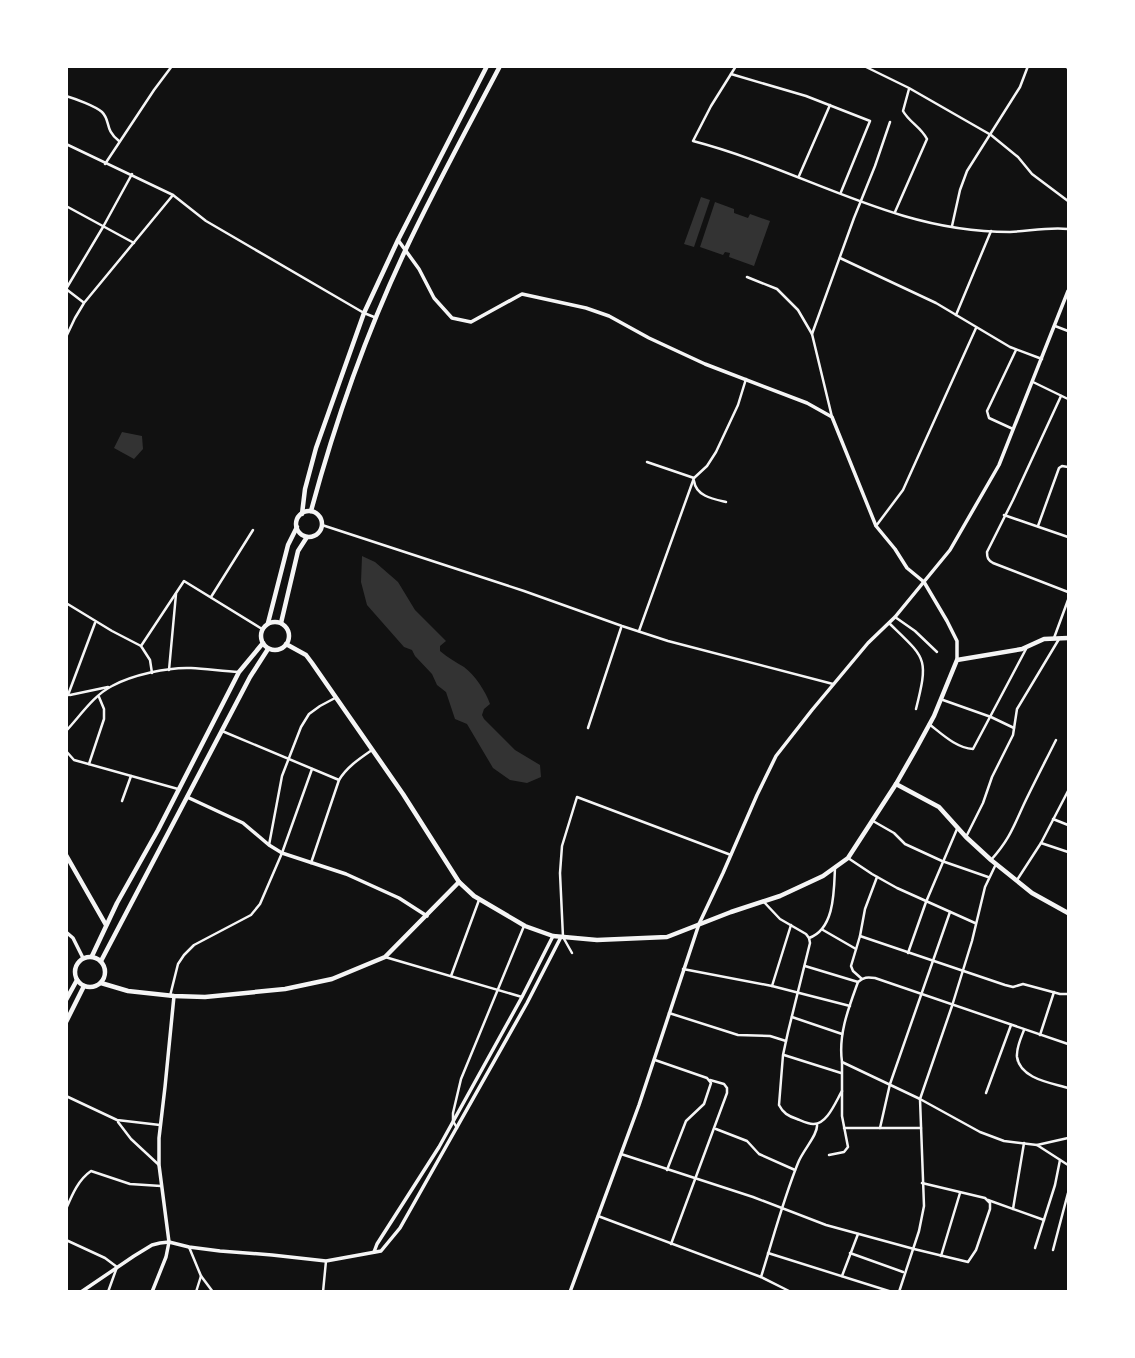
<svg xmlns="http://www.w3.org/2000/svg" width="1135" height="1358" viewBox="0 0 1135 1358" font-family="'Space Grotesk',sans-serif">
<style>
.water{fill:#333}
.lines{fill:none;stroke-linecap:round;stroke-linejoin:round}
.minor{stroke:#f5f5f5;stroke-width:2.5}
.tertiary{stroke:#f5f5f5;stroke-width:3.5}
.secondary{stroke:#f5f5f5;stroke-width:4.5}
.primary{stroke:#f5f5f5;stroke-width:4.5}
</style>
<rect width="100%" height="100%" fill="#111"/>
<g class="water">
<path d="M701,197L710,200L694,247L684,244Z"/>
<path d="M715,202L734,209V213L748,218L750,214L770,221L754,266L729,257L730,253L725,252L723,255L700,247Z"/>
<path d="M122,432L142,436L143,449L134,459L114,448Z"/>
<path d="M362,556L375,562L398,582L415,610L446,641L440,646V651C448,658 456,662 464,667C475,675 486,692 490,704L484,709L482,715L484,719L515,750L540,765L541,777L527,783L510,780L493,768L467,724L455,719L446,692L437,685L432,674L415,656L412,650L404,647L367,605L361,582Z"/>
</g>
<g class="lines">
<g class="minor">
<path d="M736,66L711,106L693,141C766,160 833,195 904,216C938,226 975,232 1010,232C1030,231 1048,227 1068,229"/>
<path d="M864,66L909,88L991,135L1018,157L1032,174L1068,201"/>
<path d="M1065,66L1068,68"/>
<path d="M731,74L806,96L870,121L841,192"/>
<path d="M66,96C76,99 95,106 102,112C111,121 104,129 119,141"/>
<path d="M66,144L173,195L206,221L364,313L374,317"/>
<path d="M105,164L154,90L172,66"/>
<path d="M799,176L830,105"/>
<path d="M66,206L134,243"/>
<path d="M895,212L927,139C921,127 909,122 903,111L909,89"/>
<path d="M952,226L960,190L967,171L1020,87L1028,66"/>
<path d="M840,258L936,303L1010,347L1042,359"/>
<path d="M747,277L777,289L798,310L812,334"/>
<path d="M66,289L103,227L132,174"/>
<path d="M66,289L83,302"/>
<path d="M956,315L991,231"/>
<path d="M1055,326L1068,331"/>
<path d="M66,337L75,318L84,303L173,195"/>
<path d="M1033,382L1068,399"/>
<path d="M1061,396L1013,500L987,552C987,558 988,560 993,563L1068,592"/>
<path d="M832,417L812,334L854,218L875,166L890,122"/>
<path d="M1013,429L989,418L987,411L1016,350"/>
<path d="M647,462L694,478"/>
<path d="M694,481C696,496 713,499 726,502"/>
<path d="M1004,515L1068,537"/>
<path d="M322,525L524,591L622,626L668,641L833,684"/>
<path d="M876,526L903,490L976,328"/>
<path d="M1038,526L1059,468L1062,466L1068,467"/>
<path d="M211,597L253,530"/>
<path d="M66,603L112,631L141,646"/>
<path d="M895,617L915,631L937,652"/>
<path d="M889,623C926,659 929,657 916,709"/>
<path d="M639,631L694,478L707,466L716,452L738,405L746,379"/>
<path d="M1054,638L1068,600"/>
<path d="M169,670L176,594"/>
<path d="M152,673L150,660L141,646L184,581L262,629"/>
<path d="M68,695L95,623"/>
<path d="M70,695L108,687"/>
<path d="M943,700L991,717L1014,728"/>
<path d="M929,724C942,734 956,748 973,749L1026,649"/>
<path d="M588,728L621,628"/>
<path d="M66,731C80,716 94,695 112,686C132,675 168,667 191,668C207,669 223,671 239,672"/>
<path d="M222,731L339,780"/>
<path d="M66,751L74,760L178,789"/>
<path d="M89,764L104,719V709L99,697"/>
<path d="M122,801L131,776"/>
<path d="M1053,819L1068,825"/>
<path d="M873,821L894,833L905,844L942,861L988,877"/>
<path d="M966,837L983,803L992,777L1013,735L1017,709L1059,639"/>
<path d="M1041,843L1068,852"/>
<path d="M269,845L282,776L301,727L309,714L320,706L335,698"/>
<path d="M848,858L872,874L897,888L975,923"/>
<path d="M991,860C1009,840 1013,828 1024,804C1034,783 1045,762 1056,740"/>
<path d="M311,863L339,780C347,767 359,759 372,750"/>
<path d="M1017,880L1041,843L1068,791"/>
<path d="M763,901L780,919L806,934L809,938L810,943L788,1032L783,1055L779,1105C783,1113 788,1116 797,1119C802,1121 808,1124 813,1124C827,1125 836,1101 842,1091"/>
<path d="M823,930L856,949"/>
<path d="M860,936L865,909L877,877"/>
<path d="M809,938C835,929 834,890 835,867"/>
<path d="M572,953L563,937L560,873L562,846L577,797L731,855"/>
<path d="M908,953L926,902L957,829"/>
<path d="M385,957L522,997"/>
<path d="M805,966L858,982"/>
<path d="M683,969L772,986L850,1006"/>
<path d="M451,976L479,900"/>
<path d="M862,979L853,971L851,966L860,936L1005,985L1013,987L1023,984L1060,994H1068"/>
<path d="M772,986L791,925"/>
<path d="M170,996L178,964L184,955L194,945L251,915L260,904L282,853L312,769"/>
<path d="M669,1013L738,1035L770,1036L786,1041"/>
<path d="M792,1017L842,1034"/>
<path d="M1024,1030C1021,1038 1016,1048 1017,1057C1020,1079 1052,1083 1068,1088"/>
<path d="M1040,1035L1054,992"/>
<path d="M1068,1044L875,978C867,977 864,977 858,982C849,1007 838,1034 842,1062L920,1099L980,1132L1004,1141L1037,1145L1068,1165"/>
<path d="M784,1055L841,1073"/>
<path d="M655,1060L707,1078L711,1083L704,1104L686,1121L667,1170"/>
<path d="M986,1093L1011,1025"/>
<path d="M66,1096L117,1120L160,1125"/>
<path d="M118,1122L131,1139L159,1165"/>
<path d="M457,1128L453,1121V1113L461,1079L524,926"/>
<path d="M844,1128H921"/>
<path d="M880,1128L890,1084L950,912"/>
<path d="M716,1129L747,1141L759,1154L795,1170"/>
<path d="M1037,1145L1068,1138"/>
<path d="M621,1154L753,1197L826,1225L914,1249L968,1262L976,1250L990,1209V1203L985,1198L922,1183"/>
<path d="M829,1155L844,1152L848,1147L842,1116V1062"/>
<path d="M988,1200L1044,1220"/>
<path d="M66,1209C72,1195 78,1180 91,1171L130,1184L161,1186"/>
<path d="M1013,1209L1024,1143"/>
<path d="M598,1216L761,1277L789,1291"/>
<path d="M66,1240L105,1258L117,1267L108,1292"/>
<path d="M671,1244L727,1093V1088L724,1084L710,1080"/>
<path d="M189,1247L201,1276L213,1292"/>
<path d="M1035,1248L1055,1185L1060,1160"/>
<path d="M1053,1250L1068,1193"/>
<path d="M768,1253L892,1292"/>
<path d="M850,1253L903,1272"/>
<path d="M941,1256L960,1193"/>
<path d="M842,1276L858,1234"/>
<path d="M761,1277C773,1239 783,1200 798,1163C803,1150 818,1135 817,1125"/>
<path d="M196,1292L201,1276"/>
<path d="M323,1292L326,1261"/>
<path d="M899,1292L919,1231L924,1206L920,1099L952,1006L972,941L985,887L996,864"/>
</g>
<g class="tertiary">
<path d="M398,240L419,269L434,298L452,318L471,322L522,294L586,308L609,316L649,338L705,364L807,403L832,417L876,526L895,549L907,568L924,582L947,621L957,641V660"/>
<path d="M187,797L243,823L269,845L282,853L346,874L399,898L427,916"/>
<path d="M66,932L73,938L83,958"/>
<path d="M374,1252L377,1244L439,1147L522,997L553,936"/>
<path d="M81,1292L134,1256L152,1245L160,1243L169,1242L189,1247L220,1251L272,1255L326,1261L381,1251L400,1228L527,1003L561,937"/>
<path d="M152,1292L166,1257L169,1242L159,1165V1138L165,1087L174,996"/>
<path d="M570,1292L639,1105L699,924L723,873L757,795L776,756L812,710L868,643L895,617L950,550L999,465L1068,291"/>
</g>
<path class="secondary" d="M286,644L306,655L312,663L403,794L459,882"/>
<g class="primary">
<path d="M311,511C335,422 366,334 405,251C434,189 468,127 500,66"/>
<circle cx="309" cy="524" r="13"/>
<path d="M302,514L305,489L316,448L364,313L398,240L487,66"/>
<circle cx="275" cy="636" r="14"/>
<path d="M268,623L288,545L297,527"/>
<path d="M281,623L298,551L307,537"/>
<path d="M896,784L939,807L966,837L991,860L1032,893L1068,913"/>
<path d="M66,855L106,925"/>
<path d="M92,956L117,903L158,830L239,672L263,643"/>
<circle cx="90" cy="972" r="15"/>
<path d="M101,961L250,677L268,649"/>
<path d="M101,983L128,991L174,996L205,997L285,989L332,979L385,957L459,882L474,896L525,926L553,936L597,940L667,937L731,912L780,896L823,876L848,858L896,784L916,749L934,716L957,660L1022,649L1044,639L1068,638"/>
<path d="M66,1000L77,980"/>
<path d="M66,1022L84,986"/>
</g>
</g>
<rect width="1135" height="1358" fill="none" stroke="#ffffff" stroke-width="136"/>
</svg>
